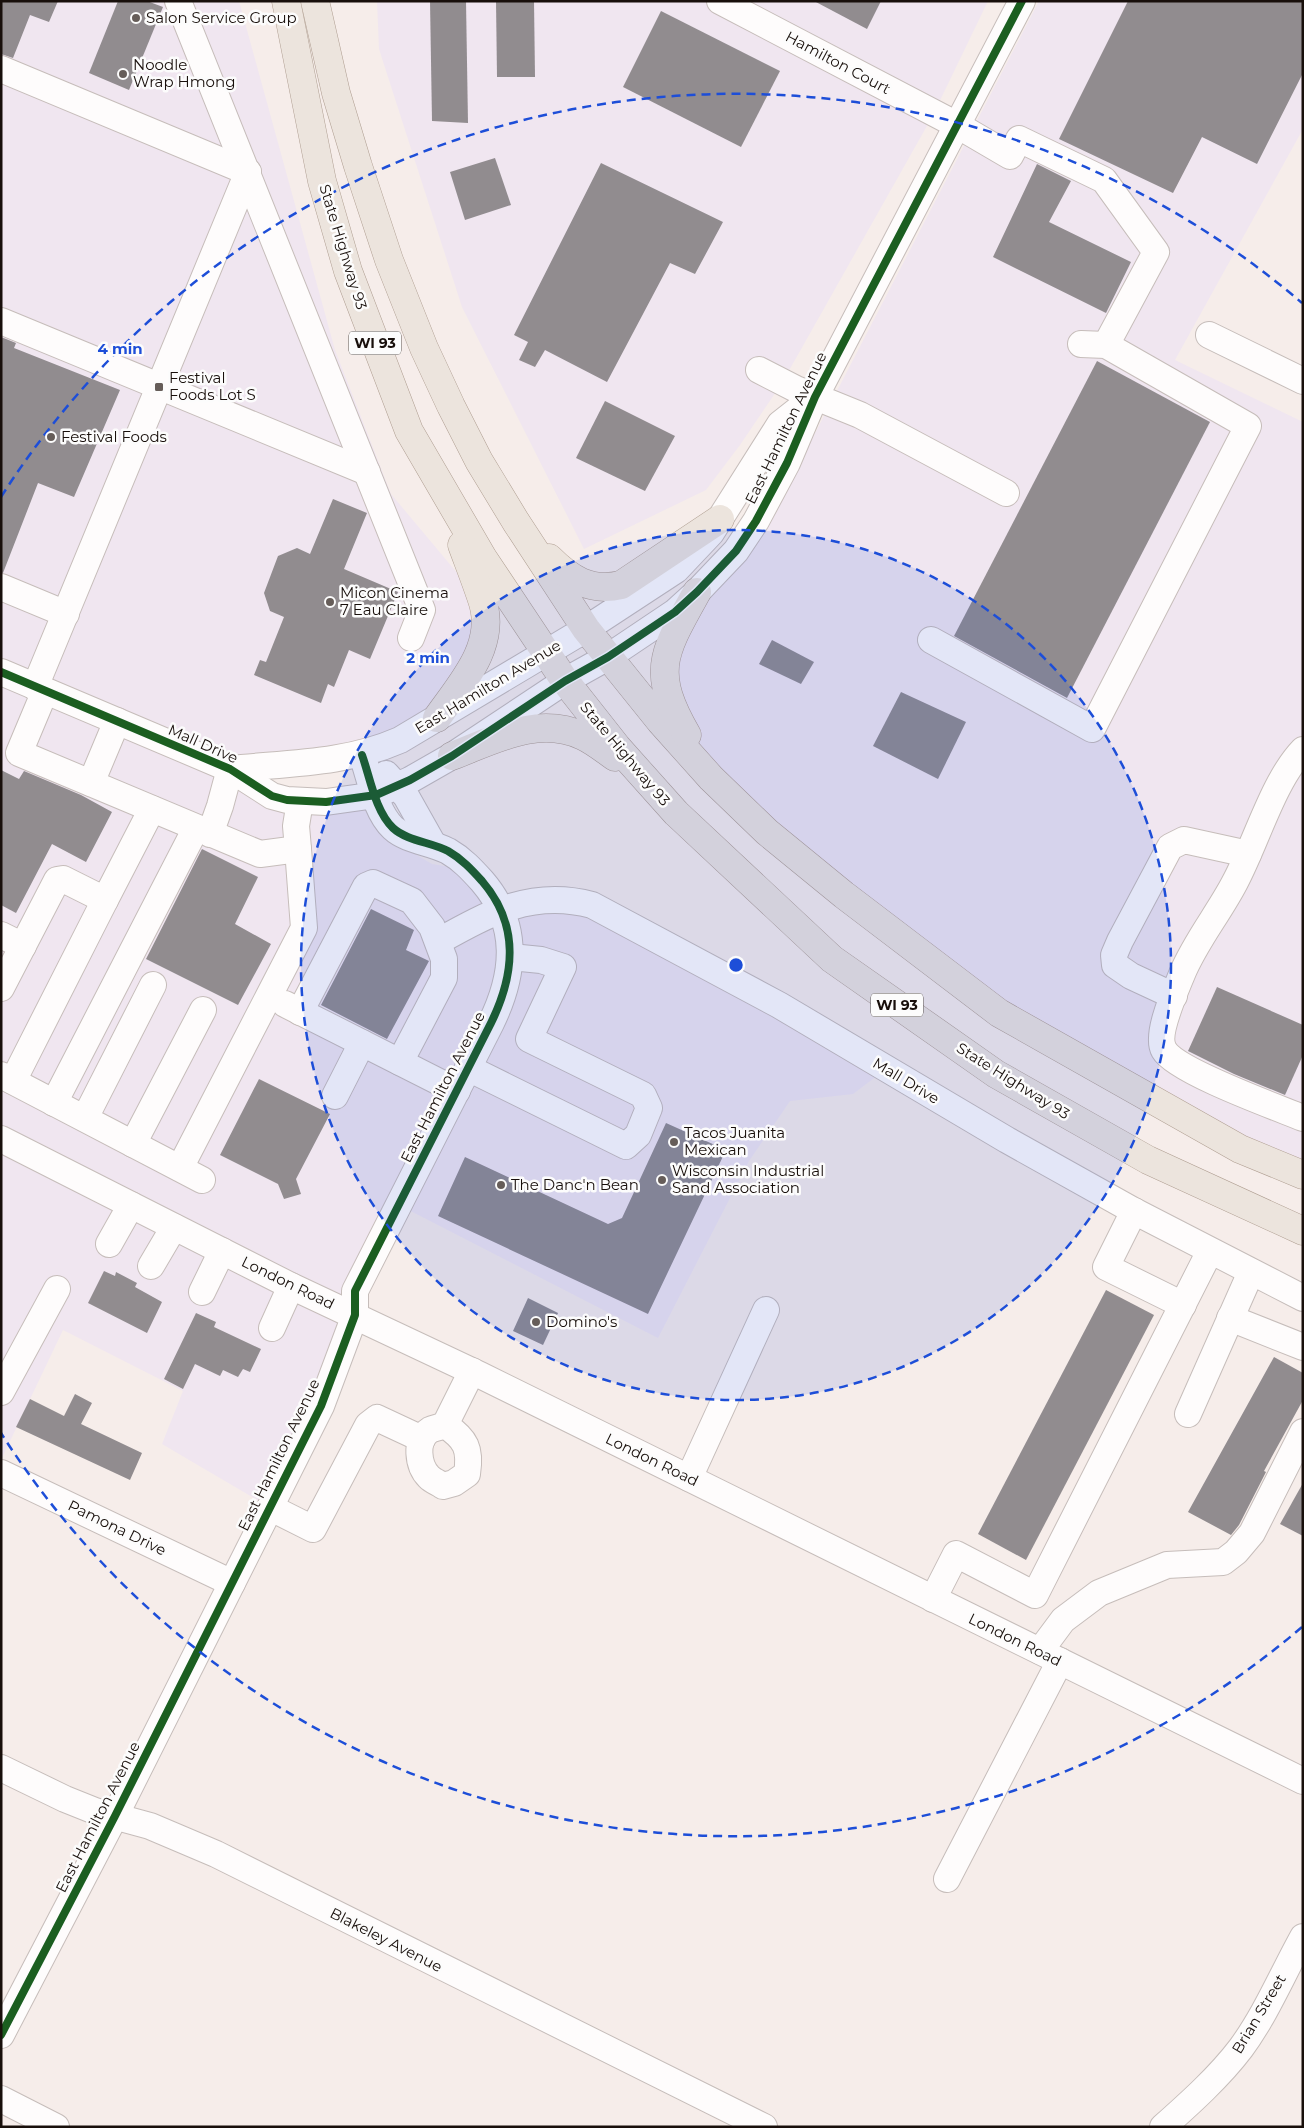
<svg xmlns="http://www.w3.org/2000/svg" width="1304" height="2128" viewBox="0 0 1304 2128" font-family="Montserrat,sans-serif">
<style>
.commercial{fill:#f0e6f0}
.building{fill:#918c8f}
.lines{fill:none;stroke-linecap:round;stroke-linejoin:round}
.minor-casing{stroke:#c6bdba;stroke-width:28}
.major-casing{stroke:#af9e91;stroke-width:29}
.minor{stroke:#fefcfc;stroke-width:26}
.major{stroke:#ece4dd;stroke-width:28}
.cycleway-casing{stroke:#fcfcfc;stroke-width:11}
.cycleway{stroke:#1b5e20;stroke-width:8}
.ring{fill:none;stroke:#1d4ed8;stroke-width:2.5;stroke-dasharray:9 6}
.poi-dot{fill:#665d59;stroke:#fcfcfc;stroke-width:2}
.labels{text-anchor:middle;stroke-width:5;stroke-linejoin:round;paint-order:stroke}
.shield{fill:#fcfcfc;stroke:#5c5653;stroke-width:1}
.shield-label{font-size:14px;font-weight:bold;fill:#180f0b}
.poi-label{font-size:15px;fill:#180f0b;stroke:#fcfcfc;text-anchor:start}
.street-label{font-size:15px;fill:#180f0b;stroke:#fcfcfc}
.centre{fill:#1d4ed8;stroke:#fcfcfc;stroke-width:2.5}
.ring-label{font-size:15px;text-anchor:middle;font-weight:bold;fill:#1d4ed8;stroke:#fcfcfc;stroke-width:5;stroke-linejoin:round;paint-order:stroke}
</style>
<rect width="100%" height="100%" fill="#f6edea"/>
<g class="commercial">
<path d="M1,1H239L335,350L391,494L484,605L486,624L437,718L276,764L259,789L366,798L401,846L432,864L473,871L492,894L553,900L886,1069L853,1094L790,1101L749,1161L658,1338L399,1205L271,1508L162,1444L183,1391L63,1330L1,1460Z"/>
<path d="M377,1H988L932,117L782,383L740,445L706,490L584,549L462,307L379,49Z"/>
<path d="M1039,1H1303V129L1175,360L1303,422V1175L999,1013L711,778L665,681L704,599L724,583L745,557L796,470Z"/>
</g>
<g class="building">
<path d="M1,1H58L49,22L30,15L13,58L1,54Z"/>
<path d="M118,1H147L163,7L129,90L89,73Z"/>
<path d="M430,1H466L468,123L432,121Z"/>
<path d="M496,1H534L535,77H497Z"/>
<path d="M814,1H881L867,29Z"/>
<path d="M1128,1H1303V73L1257,164L1202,137L1173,193L1059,139Z"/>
<path d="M661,11L780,71L741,147L623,87Z"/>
<path d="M495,158L511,205L465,220L450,172Z"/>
<path d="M601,163L723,222L695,274L670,263L607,382L545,350L535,367L519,360L528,342L514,335Z"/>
<path d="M1037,164L1071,181L1049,222L1131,262L1106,313L993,257Z"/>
<path d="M1,337L16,343L14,348L120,390L74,497L38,483L3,573L1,572Z"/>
<path d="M1097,361L1210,422L1067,698L954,636Z"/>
<path d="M605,401L675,436L645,491L576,458Z"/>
<path d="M333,499L367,513L344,569L398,592L370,659L349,650L334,687L328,684L321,703L254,675L260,660L266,662L284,617L270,611L264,593L278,556L297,548L310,554Z"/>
<path d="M772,640L814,662L801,684L759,664Z"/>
<path d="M901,692L966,722L938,779L873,746Z"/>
<path d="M1,770L19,779L24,771L81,795L112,812L86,862L52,844L16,913L1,905Z"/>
<path d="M202,849L258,877L235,924L271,944L238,1005L146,959Z"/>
<path d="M371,909L414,930L406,950L429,961L387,1039L321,1005Z"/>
<path d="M1217,987L1303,1025V1055L1285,1095L1234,1074L1188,1051Z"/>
<path d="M259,1079L330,1114L296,1179L301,1194L284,1199L278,1184L220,1155Z"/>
<path d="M666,1123L726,1150L648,1314L438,1216L465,1157L608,1224L622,1218Z"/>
<path d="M104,1271L115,1276L116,1272L137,1283L135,1287L162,1302L147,1333L88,1303Z"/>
<path d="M1106,1290L1154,1315L1026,1560L978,1534Z"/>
<path d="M528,1298L558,1313L543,1345L513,1331Z"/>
<path d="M196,1313L216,1322L214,1327L261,1349L250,1372L243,1369L238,1377L223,1370L220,1376L195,1364L183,1389L164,1379Z"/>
<path d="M1274,1357L1303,1373V1400L1264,1471L1266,1472L1239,1525L1231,1535L1188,1512Z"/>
<path d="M75,1394L92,1403L81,1424L142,1453L130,1480L16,1427L30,1399L64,1416Z"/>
<path d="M1303,1483V1536L1280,1524Z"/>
</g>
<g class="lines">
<g class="minor-casing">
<g id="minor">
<path d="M178,1L422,610L411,638"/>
<path d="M720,1L957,125L1010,156L1019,139L1104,180L1156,252L1106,345"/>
<path d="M1,69L248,172"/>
<path d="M1,321L367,472"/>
<path d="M1209,335L1303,381"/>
<path d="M759,370L796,389L860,415L1006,493"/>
<path d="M1,587L66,614"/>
<path d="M931,640L1092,729L1248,426L1106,345L1081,344"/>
<path d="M1,672L230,769L272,796L287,800L326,802L376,795L410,780L452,756L565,681L608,657L675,612L697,592L736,551L756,521L787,463L815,397L1022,1"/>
<path d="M35,687L248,172"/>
<path d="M45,691L19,753L260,854L298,849L296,826L300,801"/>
<path d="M1303,750C1273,781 1256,843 1235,882C1219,913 1195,942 1182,974C1176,989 1155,1035 1164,1050C1176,1071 1276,1107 1303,1118"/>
<path d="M230,769C289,763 345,764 400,740L586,629L676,570L711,533L780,424L813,398"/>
<path d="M386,774L406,796L433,844"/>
<path d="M91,783L117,721"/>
<path d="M210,834L220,806L230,769"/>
<path d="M1,935L23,946"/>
<path d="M439,941C489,913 533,889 592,905L779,1005L1007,1140L1134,1211L1303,1298"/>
<path d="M1,988L57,880L63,879L105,900L152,809"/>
<path d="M1174,996L1131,976L1115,965L1114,955L1120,941L1170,847L1184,840L1248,854"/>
<path d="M285,1004L457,1091"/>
<path d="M300,1012L366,886L373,883L412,901L432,927L444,959V978L400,1062"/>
<path d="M468,1068L626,1146L638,1135L649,1108L643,1095L529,1039L563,967L541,960L511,957"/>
<path d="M1,1075L202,1180"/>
<path d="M13,1081L105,900"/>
<path d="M335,1096L362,1043"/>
<path d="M54,1103L196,828"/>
<path d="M85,1118L153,985"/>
<path d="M1,1139L291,1286L480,1375L1303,1781"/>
<path d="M133,1144L203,1010"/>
<path d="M180,1168L304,928L298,849"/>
<path d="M1134,1211L1106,1267L1183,1305"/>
<path d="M109,1244L131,1205"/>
<path d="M151,1266L174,1227"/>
<path d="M202,1292L222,1251"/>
<path d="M1230,1318L1303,1347"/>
<path d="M272,1328L291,1286"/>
<path d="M1,1392L57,1289"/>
<path d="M1188,1414L1251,1272"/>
<path d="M445,1425C466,1439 471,1449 467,1474L454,1483L443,1486C439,1483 433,1481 429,1477C418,1466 414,1440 430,1430C434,1428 441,1427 445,1425L472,1371"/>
<path d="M1,1473L232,1583"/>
<path d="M689,1478L766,1310"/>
<path d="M271,1508L313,1529L368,1425L377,1418L422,1439"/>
<path d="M933,1599L956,1554L1035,1595L1210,1251"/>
<path d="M1040,1651L1063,1620L1099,1593L1167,1565L1223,1562L1236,1552L1252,1533L1303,1432"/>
<path d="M1,1768L65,1799L95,1811L150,1826L216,1854L764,2127"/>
<path d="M947,1879L1060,1661"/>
<path d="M1,2035L115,1816L321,1406L355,1315V1291L491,1023C515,974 520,925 482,881C472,870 462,859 448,851C431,842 407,841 393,828C375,811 370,777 362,755"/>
<path d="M1,2099L56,2127"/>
<path d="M1163,2127C1190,2103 1219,2077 1241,2048C1266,2014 1283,1973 1303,1937"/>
</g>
</g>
<g class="major-casing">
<g id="major">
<path d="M286,1L322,181L348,271L409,431L483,558L565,681L617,747L676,813L832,959L996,1074L1148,1160L1303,1231"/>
<path d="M315,1L336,93L358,166L389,260L424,348L451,406L479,461L516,522L586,629L660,721L711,778L767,832L844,895L999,1013L1240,1149L1303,1175"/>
<path d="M549,558C570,579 590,592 621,585L720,519"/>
<path d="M437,718C460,685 496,647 483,603C477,584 469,564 462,545"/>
<path d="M687,735C650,671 663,653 697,592"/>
<path d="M452,756C494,740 538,715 583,736C594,741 605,750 615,757"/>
</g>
</g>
<use href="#minor" class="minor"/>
<use href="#major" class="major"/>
<g class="cycleway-casing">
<g id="cycleway">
<path d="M1,672L230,769L272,796L287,800L326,802L376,795L410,780L452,756L565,681L608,657L675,612L697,592L736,551L756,521L787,463L815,397L1022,1"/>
<path d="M1,2035L115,1816L321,1406L355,1315V1291L491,1023C515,974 520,925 482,881C472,870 462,859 448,851C431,842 407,841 393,828C375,811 370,777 362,755"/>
</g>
</g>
<use href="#cycleway" class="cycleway"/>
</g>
<circle cx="736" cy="965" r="435" fill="#1d4ed8" fill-opacity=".12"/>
<g class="ring">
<circle cx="736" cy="965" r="435"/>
<path d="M1302 1627A871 871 0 0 1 1 1433M1 497A871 871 0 0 1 1302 303"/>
</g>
<g class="poi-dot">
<circle cx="136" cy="18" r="5"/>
<circle cx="123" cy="74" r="5"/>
<rect x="154" y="382" width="10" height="10" rx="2.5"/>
<circle cx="51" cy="437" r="5"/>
<circle cx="330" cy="602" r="5"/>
<circle cx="674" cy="1142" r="5"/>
<circle cx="662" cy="1180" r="5"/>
<circle cx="501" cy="1185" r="5"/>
<circle cx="536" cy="1322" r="5"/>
</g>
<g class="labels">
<g class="shield">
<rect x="349" y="331.5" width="52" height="23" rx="4"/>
<rect x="871" y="993.5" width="52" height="23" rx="4"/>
</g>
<g class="shield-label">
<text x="375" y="348">WI 93</text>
<text x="897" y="1010">WI 93</text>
</g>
<g class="poi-label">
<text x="146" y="23">Salon Service Group</text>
<text x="133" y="70">Noodle<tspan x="133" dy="17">Wrap Hmong</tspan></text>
<text x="169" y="383">Festival<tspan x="169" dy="17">Foods Lot S</tspan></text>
<text x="61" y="442">Festival Foods</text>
<text x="340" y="598">Micon Cinema<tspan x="340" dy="17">7 Eau Claire</tspan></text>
<text x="684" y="1138">Tacos Juanita<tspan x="684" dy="17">Mexican</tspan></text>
<text x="672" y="1176">Wisconsin Industrial<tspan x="672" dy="17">Sand Association</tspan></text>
<text x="511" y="1190">The Danc'n Bean</text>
<text x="546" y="1327">Domino's</text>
</g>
<g class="street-label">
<text transform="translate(838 63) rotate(28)" y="5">Hamilton Court</text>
<text transform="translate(343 247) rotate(73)" y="5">State Highway 93</text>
<text transform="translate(786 428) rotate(-64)" y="5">East Hamilton Avenue</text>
<text transform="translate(488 687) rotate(-31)" y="5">East Hamilton Avenue</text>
<text transform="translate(203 744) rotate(24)" y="5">Mall Drive</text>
<text transform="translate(625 754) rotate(50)" y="5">State Highway 93</text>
<text transform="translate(906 1081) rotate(31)" y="5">Mall Drive</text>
<text transform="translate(1013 1081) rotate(32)" y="5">State Highway 93</text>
<text transform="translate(443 1087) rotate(-63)" y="5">East Hamilton Avenue</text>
<text transform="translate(288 1283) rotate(26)" y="5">London Road</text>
<text transform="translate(279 1455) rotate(-64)" y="5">East Hamilton Avenue</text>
<text transform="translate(652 1460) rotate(26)" y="5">London Road</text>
<text transform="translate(117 1528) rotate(26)" y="5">Pamona Drive</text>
<text transform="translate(1015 1640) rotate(26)" y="5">London Road</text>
<text transform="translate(98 1817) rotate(-63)" y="5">East Hamilton Avenue</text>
<text transform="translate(386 1940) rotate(27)" y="5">Blakeley Avenue</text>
<text transform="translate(1259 2014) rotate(-59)" y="5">Brian Street</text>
</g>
</g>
<circle cx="736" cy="965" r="8" class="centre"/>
<g class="ring-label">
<text x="120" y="354">4 min</text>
<text x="428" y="663">2 min</text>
</g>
<rect width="1304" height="2128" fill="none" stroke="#180f0b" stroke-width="5"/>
</svg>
